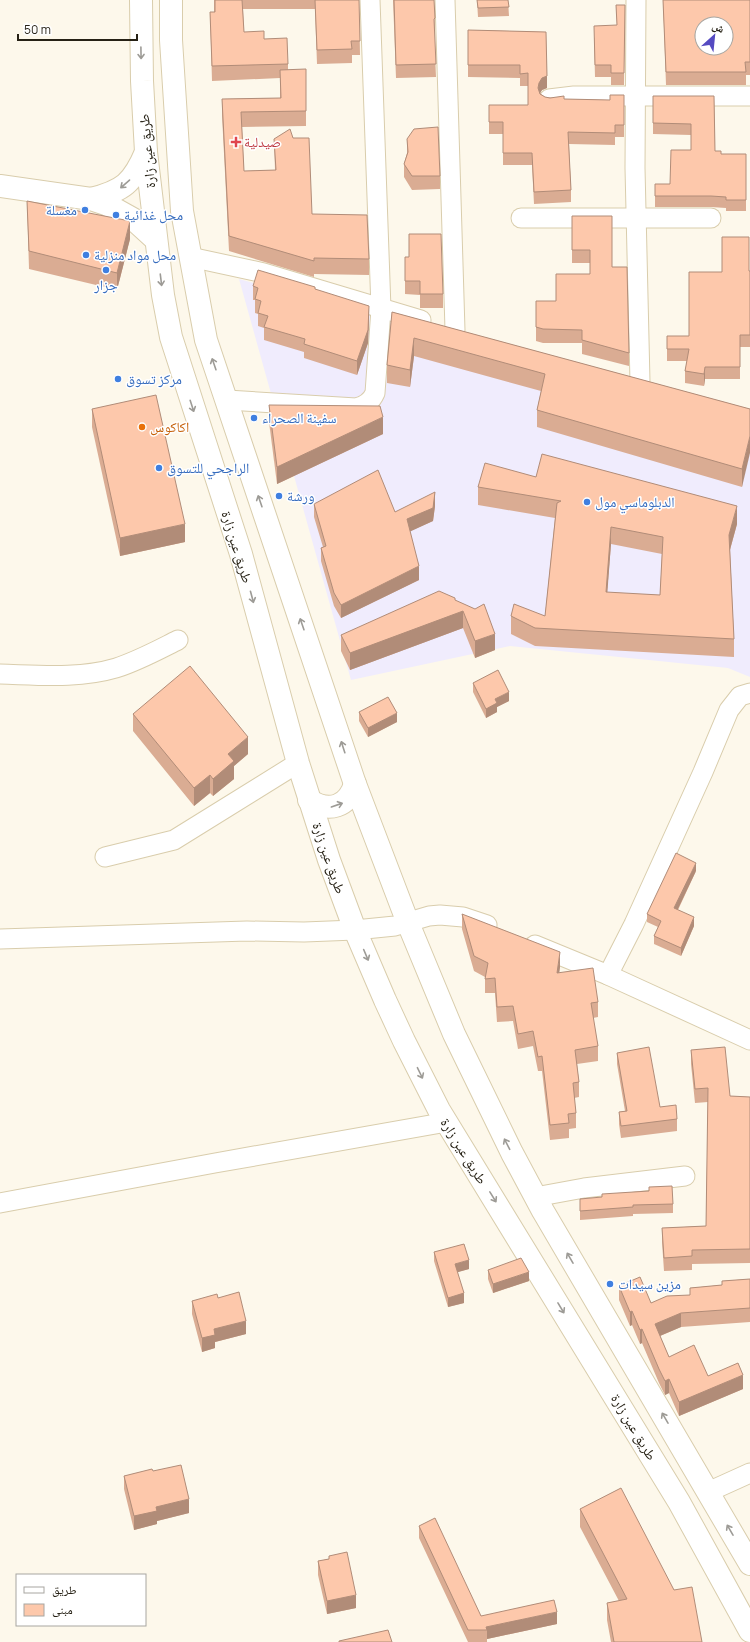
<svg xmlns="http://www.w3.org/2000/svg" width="750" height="1642" viewBox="0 0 750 1642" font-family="Manrope,'Noto Naskh Arabic',sans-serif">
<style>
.commercial{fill:#f0ecfd}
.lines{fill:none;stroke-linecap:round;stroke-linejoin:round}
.street-casing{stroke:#d9cdac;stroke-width:21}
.secondary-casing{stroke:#d9cdac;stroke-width:24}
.primary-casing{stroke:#d9cdac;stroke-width:24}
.street{stroke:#fff;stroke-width:19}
.secondary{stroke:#fff;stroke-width:22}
.primary{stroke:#fff;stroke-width:22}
.wall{fill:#daac93;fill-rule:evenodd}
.shaded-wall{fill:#b18c78}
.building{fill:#fdc8ab;stroke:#b18c78;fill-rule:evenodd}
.oneway{stroke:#9d9b96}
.health-dot{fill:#e0444e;stroke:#fff;stroke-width:1.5}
.shop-dot{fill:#3f7fe0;stroke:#fff;stroke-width:1.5}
.food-dot{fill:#e8710a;stroke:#fff;stroke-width:1.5}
.labels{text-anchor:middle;stroke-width:3;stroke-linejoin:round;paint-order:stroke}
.health-label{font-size:14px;fill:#be3a42;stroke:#fff;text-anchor:start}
.street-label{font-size:14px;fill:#262115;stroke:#fff}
.shop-label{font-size:14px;fill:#366cbe;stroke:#fff;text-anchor:start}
.food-label{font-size:14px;fill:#c56008;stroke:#fff;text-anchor:start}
</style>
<rect width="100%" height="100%" fill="#fdf8eb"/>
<path class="commercial" d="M239,279L750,419V677L728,668L510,646L351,680Z"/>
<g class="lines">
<g class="street-casing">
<g id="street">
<path d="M445,0L455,330"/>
<path d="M636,0L635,168L640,382"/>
<path d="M549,99L574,96H750"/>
<path d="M521,218H711"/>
<path d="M190,257L264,273L421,320"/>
<path d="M227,400L356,408C365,406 371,402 375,393L381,309L370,0"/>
<path d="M0,674C38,675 79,679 116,668C138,661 158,650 178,640"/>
<path d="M105,857L174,840L298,763"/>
<path d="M0,939L247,931L304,932L355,930L395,926L429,916L440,915L463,917L487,925"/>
<path d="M535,945L608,975L750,1040"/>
<path d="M608,975L634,924L703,772L729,710L740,696L750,693"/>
<path d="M535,1197L584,1188L685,1176"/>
<path d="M0,1203L215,1163L447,1122"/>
<path d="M708,1492L750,1473"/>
</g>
</g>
<g class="secondary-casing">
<g id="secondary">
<path d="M0,186L91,199L106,204L133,219L156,240"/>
<path d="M91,199C123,191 133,183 146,152"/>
</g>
</g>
<g class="primary-casing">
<g id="primary">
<path d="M141,0L142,81L146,152L163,295L171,337L241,554L298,763L329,860L355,930L385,1000L404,1041L439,1110L679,1502L750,1631"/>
<path d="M171,0V40L182,211L206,340L355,784L408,923L454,1034L512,1153L543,1211L750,1564"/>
<path d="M309,800C329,813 348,807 355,784"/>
</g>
</g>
<use href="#street" class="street"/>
<use href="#secondary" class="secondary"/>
<use href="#primary" class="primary"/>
</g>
<g class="wall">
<path d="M214,0H359L360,55H352V63L317,64L315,9H243L244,32L264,39L288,64V70L306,111V126L242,127L244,171L275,170L274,139L312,214L369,259V275L314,274V277L229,251L222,115V99L280,98V78L212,81L210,12H214Z"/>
<path d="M393,0H434L435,31H434L436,77L396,78Z"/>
<path d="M477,0H508L509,16L478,17Z"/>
<path d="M663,0H750V75H746V85H666Z"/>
<path d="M616,5H625L624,85H611V77H595L594,38L617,25Z"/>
<path d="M468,30L546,32L547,88L542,90L540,93L545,97L564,99L610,100L624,95V137H615V145L569,144L571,190V202L534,204L532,165H503V134H489V105H528V86H520V78L468,77Z"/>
<path d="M653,96H714L715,151L721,154H746V211H726V208L711,207H655V184H670L691,150V135L653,134Z"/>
<path d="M407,139L440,176V189L412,190L404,177V164L407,153Z"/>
<path d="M27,201L130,239L117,290L29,269Z"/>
<path d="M572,216L612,267L629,353V366L582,354V343H543L536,341V301H556L590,274V263H572Z"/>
<path d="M405,257L443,294V308H420V295L405,294Z"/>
<path d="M750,271V347H740V379H705L704,386L685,383V371L687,361H667V336H689L722,272Z"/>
<path d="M253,286L315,289L369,319L368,343L357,375L304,358V352L264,340V328L258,326V314L255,313V300H253Z"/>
<path d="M392,312L750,409L742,487L537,427V410L541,391L414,356L410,387L387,383V365Z"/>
<path d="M269,405L383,434L277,484L269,422Z"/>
<path d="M92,409L185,542L120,556L92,427Z"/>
<path d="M536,477L737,524L730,550L734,639V657L535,646L511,634V616H545L555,518L478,505V487ZM611,544L662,554L660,595L607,593Z"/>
<path d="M314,504L395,512L435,506L433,521L410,531L419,580L341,618L334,606L321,561V548L323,547L314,517Z"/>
<path d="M455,600L495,650L475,658L463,628L350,670L341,651V635Z"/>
<path d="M473,683L509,701L497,707V712L486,718L473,692Z"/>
<path d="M359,712L397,722L368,737L359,721Z"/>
<path d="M133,714L248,754L234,766V779L213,796L210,793L194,806L133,731Z"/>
<path d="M696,871L678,910L694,926L681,956L654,944V936L658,927L647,922V914Z"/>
<path d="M462,914L560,967L559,973L598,1002V1017L593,1018L598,1046V1061L577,1064L579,1082V1097L574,1098L576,1113V1128L569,1129V1138L550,1140L542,1071H538L533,1046L518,1049L513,1021L497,1022L495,993H485V977L474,971L462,929Z"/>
<path d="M691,1050L730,1096L750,1097V1263L692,1264V1270L664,1271L662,1242V1228L706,1226L708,1102L695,1103L691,1064Z"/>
<path d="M617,1053L660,1107L677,1119V1131L621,1138L619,1124V1112L625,1111L617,1064Z"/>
<path d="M580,1199L673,1204V1213L633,1214V1216L580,1220Z"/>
<path d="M434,1252L469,1269L457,1272L464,1303L448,1307L434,1261Z"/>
<path d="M488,1270L529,1281L493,1293L488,1279Z"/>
<path d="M750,1279V1322L681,1327L660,1336L669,1357L708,1376L743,1389L679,1416L669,1393L665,1395L659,1383L642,1343L640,1344L632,1325L630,1326L619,1300V1286L651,1303L690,1295V1288L722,1285V1281Z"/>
<path d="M218,1298L246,1334L215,1342V1348L202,1352L192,1314V1301Z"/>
<path d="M153,1471L189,1513L157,1521V1524L134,1530L124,1489V1476Z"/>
<path d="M580,1509L674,1590L702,1642H611L607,1620V1603L619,1601L580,1527Z"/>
<path d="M419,1526L481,1616L557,1624L487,1639V1642H468L419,1538Z"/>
<path d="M329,1556L356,1608L327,1614L318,1575V1561L329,1559Z"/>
</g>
<g class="shaded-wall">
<path d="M547,76V88L542,90L539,95L538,88L539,83L542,78Z"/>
<path d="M130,221V239L117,290V273Z"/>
<path d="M369,306V319L368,343L357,375V361Z"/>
<path d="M414,338V356L410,387V370Z"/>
<path d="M705,367V379L704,386V374Z"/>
<path d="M383,417V434L277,484V467Z"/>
<path d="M750,436V453L742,487V469Z"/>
<path d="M435,492V506L433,521L407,533V519Z"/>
<path d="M737,506V524L729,553V535Z"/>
<path d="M185,524V542L120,556V538Z"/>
<path d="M611,527V544L606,610V592Z"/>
<path d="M419,566V580L341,618V605Z"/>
<path d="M455,598V614L463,611V628L350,670V653L455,600Z"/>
<path d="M495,634V650L475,658V641Z"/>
<path d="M509,692V701L497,707V712L486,718V709L495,699Z"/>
<path d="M397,713V722L368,737V728Z"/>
<path d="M248,737V754L234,766V779L213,796V779L228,754Z"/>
<path d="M210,775V793L194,806V788Z"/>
<path d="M696,863V871L674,917V908Z"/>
<path d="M694,917V926L681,956V948Z"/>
<path d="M560,952V967L557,988V973Z"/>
<path d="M469,1260V1269L455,1273V1264Z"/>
<path d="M529,1272V1281L493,1293V1284Z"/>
<path d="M464,1293V1303L448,1307V1298Z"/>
<path d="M632,1311V1325L630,1326V1312Z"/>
<path d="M681,1313V1327L655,1338V1324Z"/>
<path d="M246,1321V1334L215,1342V1348L202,1352V1338L214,1329Z"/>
<path d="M642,1329V1343L640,1344V1330Z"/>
<path d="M743,1375V1389L679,1416V1402Z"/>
<path d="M669,1379V1393L665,1395V1381Z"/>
<path d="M189,1499V1513L157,1521V1524L134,1530V1516L156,1507Z"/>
<path d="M356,1595V1608L327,1614V1601Z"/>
<path d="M557,1612V1624L487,1639V1630L486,1627Z"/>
</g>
<g class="building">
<path d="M215,0H242L244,32L264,31V39L287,38L288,64L212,66L210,12H215Z"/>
<path d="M315,0H359L360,41H351L352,49L317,50Z"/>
<path d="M394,0H434L435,18L434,19L436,64L396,65Z"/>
<path d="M477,0H508L509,7L478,8Z"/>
<path d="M663,0H750V62H745L746,72H666ZM702,24H726V48H702Z"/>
<path d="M616,5H625L624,73H611V65H595L594,26L617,25Z"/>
<path d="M468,30L546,32L547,76L542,78L539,83L538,88L540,94L545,97L550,98L564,96V99L610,100V95H624V125H615V133L568,132L571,190L534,192L532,153H503V122H489V105H528V73L520,74V65H468Z"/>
<path d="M306,69V111L241,112L244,171L276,170L274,139L290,129L293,138H309L312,214L367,215L369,259L314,258V261L229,236L222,99L281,98L280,70Z"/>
<path d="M653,96H714L715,151H721V154H746V200H726V197L711,196H655V184H670L671,150H691V124L653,123Z"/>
<path d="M438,127L440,176H412L404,164L408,152L407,139L414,129Z"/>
<path d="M27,201L130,221L117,273L29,251Z"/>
<path d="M572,216H612V267H627L629,353L582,340V330L543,329L536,327V301H556V274H590V250H572Z"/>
<path d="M409,234H441L443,294H420V281H405V257H409Z"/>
<path d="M722,237H749V271H750V335H740V367H705L704,374L685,371L689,349H667V336H689V272H722Z"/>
<path d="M258,270L315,287V289L369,306L368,330L357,361L304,344L305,339L264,327L268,316L258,313L261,301L255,299L258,288L253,286Z"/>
<path d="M392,312L750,409V436L742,469L537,410L545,374L414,338L410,370L387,365Z"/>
<path d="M156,395L185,524L120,538L92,409Z"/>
<path d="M269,405L380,406L383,417L277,467Z"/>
<path d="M542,454L737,506L729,535L734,639L535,628L511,616L514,604L545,616L557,503L561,501L478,487L485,463L536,477ZM611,527L663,537L660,595L606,592Z"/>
<path d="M378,470L395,512L435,492L433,508L407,519L419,566L341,605L334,593L321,548L326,546L314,504Z"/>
<path d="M439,591L455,598V600L475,609L484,604L495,634L475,641L463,611L350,653L341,635Z"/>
<path d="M190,666L248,737L228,754L234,761L213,779L210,775L194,788L133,714Z"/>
<path d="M498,670L509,692L495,699L497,703L486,709L473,683Z"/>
<path d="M388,697L397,713L368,728L359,712Z"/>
<path d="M676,853L696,863L674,908L694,917L681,948L654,936L661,921L647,914Z"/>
<path d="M462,914L560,952L557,973L593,968L598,1002L591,1003L598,1046L575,1050L579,1082L573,1083L576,1113L568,1114L569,1123L550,1125L542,1056L538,1057L533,1031L518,1034L513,1006L497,1007L495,978L485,979L488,963L474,956Z"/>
<path d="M649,1047L660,1107L676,1105L677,1119L621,1126L619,1112L627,1111L617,1053Z"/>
<path d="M725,1047L730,1096L750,1097V1249L692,1250V1256L664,1258L662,1228L706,1226L708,1088L695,1089L691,1050Z"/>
<path d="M672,1186L673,1204L633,1205V1207L580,1211V1199L602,1197V1194L649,1191V1187Z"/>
<path d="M464,1244L469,1260L455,1264L464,1293L448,1298L434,1252Z"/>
<path d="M521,1258L529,1272L493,1284L488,1270Z"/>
<path d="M640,1277L651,1303L667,1296L690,1295V1288L722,1285V1281L750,1279V1308L681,1313L655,1324L669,1357L694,1345L708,1376L738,1363L743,1375L679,1402L669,1379L665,1381L659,1369L642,1329L640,1330L632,1311L630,1312L619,1286Z"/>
<path d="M239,1292L246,1321L214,1329L215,1335L202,1338L192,1301L217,1294L218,1298Z"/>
<path d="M181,1465L189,1499L156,1507L157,1511L134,1516L124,1476L152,1469L153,1471Z"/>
<path d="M621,1488L674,1590L692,1587L702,1642H614L607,1603L627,1599L580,1509Z"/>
<path d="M435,1518L481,1616L554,1600L557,1612L486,1627L487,1630H468L419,1526Z"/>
<path d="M347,1552L356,1595L327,1601L318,1561L329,1559V1556Z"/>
<path d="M388,1630L392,1642H339V1641Z"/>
</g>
<defs><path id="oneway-shaft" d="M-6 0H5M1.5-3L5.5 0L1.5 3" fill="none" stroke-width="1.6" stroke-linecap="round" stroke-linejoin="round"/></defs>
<g class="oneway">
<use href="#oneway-shaft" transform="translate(141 53) rotate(89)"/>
<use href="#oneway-shaft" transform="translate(125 184) rotate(139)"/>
<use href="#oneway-shaft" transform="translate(161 280) rotate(83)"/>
<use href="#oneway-shaft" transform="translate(214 364) rotate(-109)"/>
<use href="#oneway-shaft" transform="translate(192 406) rotate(72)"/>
<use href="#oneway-shaft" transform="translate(260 501) rotate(-109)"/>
<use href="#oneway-shaft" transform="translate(252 597) rotate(75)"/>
<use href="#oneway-shaft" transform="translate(302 624) rotate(-109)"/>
<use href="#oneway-shaft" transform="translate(343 747) rotate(-108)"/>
<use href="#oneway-shaft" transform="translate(337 805) rotate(-19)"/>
<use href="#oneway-shaft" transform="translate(366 955) rotate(67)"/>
<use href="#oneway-shaft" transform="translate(420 1073) rotate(64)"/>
<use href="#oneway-shaft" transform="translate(507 1144) rotate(-117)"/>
<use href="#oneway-shaft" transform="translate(493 1197) rotate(58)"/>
<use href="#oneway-shaft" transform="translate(570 1258) rotate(-120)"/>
<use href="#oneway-shaft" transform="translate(561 1308) rotate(59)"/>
<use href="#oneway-shaft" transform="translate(665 1418) rotate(-120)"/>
<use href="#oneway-shaft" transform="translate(730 1530) rotate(-120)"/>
</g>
<path class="health-dot" d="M234 136h4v4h4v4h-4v4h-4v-4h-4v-4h4z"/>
<g class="shop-dot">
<circle cx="85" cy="210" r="4"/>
<circle cx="116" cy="215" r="4"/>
<circle cx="86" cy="255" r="4"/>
<circle cx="106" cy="270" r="4"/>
<circle cx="118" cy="379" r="4"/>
<circle cx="254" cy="418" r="4"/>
<circle cx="159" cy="468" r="4"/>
<circle cx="279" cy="496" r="4"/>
<circle cx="587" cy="502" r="4"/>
<circle cx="610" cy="1284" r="4"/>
</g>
<circle class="food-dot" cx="142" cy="427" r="4"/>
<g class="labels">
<g class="health-label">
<text x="244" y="147">صيدلية</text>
</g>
<g class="street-label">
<text transform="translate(147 151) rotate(-95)" y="5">طريق عين زارة</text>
<text transform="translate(237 547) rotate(73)" y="5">طريق عين زارة</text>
<text transform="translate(329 858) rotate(71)" y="5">طريق عين زارة</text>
<text transform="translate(464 1151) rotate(58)" y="5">طريق عين زارة</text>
<text transform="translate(634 1427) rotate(59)" y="5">طريق عين زارة</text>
</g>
<g class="shop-label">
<text x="77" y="215" text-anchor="end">مغسلة</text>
<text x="124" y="220">محل غذائية</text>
<text x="94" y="260">محل مواد منزلية</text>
<text x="106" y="290" text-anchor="middle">جزار</text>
<text x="126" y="384">مركز تسوق</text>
<text x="262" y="423">سفينة الصحراء</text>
<text x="167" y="473">الراجحي للتسوق</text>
<text x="287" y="501">ورشة</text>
<text x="595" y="507">الدبلوماسي مول</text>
<text x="618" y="1289">مزين سيدات</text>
</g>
<g class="food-label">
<text x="150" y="432">اكاكوس</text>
</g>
</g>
<rect x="16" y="1574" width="130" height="52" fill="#ffffff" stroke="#a8a6a1"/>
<rect x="24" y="1587" width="20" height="6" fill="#ffffff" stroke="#a8a6a1"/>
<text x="52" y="1594" font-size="12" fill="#262115">طريق</text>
<rect x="24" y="1604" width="20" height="12" fill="#fdc8ab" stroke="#a8a6a1"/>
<text x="52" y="1614" font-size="12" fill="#262115">مبنى</text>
<g transform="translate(714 36) rotate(27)"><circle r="19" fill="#ffffff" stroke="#a8a6a1"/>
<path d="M0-3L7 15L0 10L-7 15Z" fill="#554ac1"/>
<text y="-6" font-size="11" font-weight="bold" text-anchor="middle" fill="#262115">ش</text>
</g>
<path d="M18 34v6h119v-6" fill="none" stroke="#262115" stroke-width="2"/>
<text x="24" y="34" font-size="12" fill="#262115" stroke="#ffffff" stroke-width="3" paint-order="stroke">50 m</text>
</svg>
